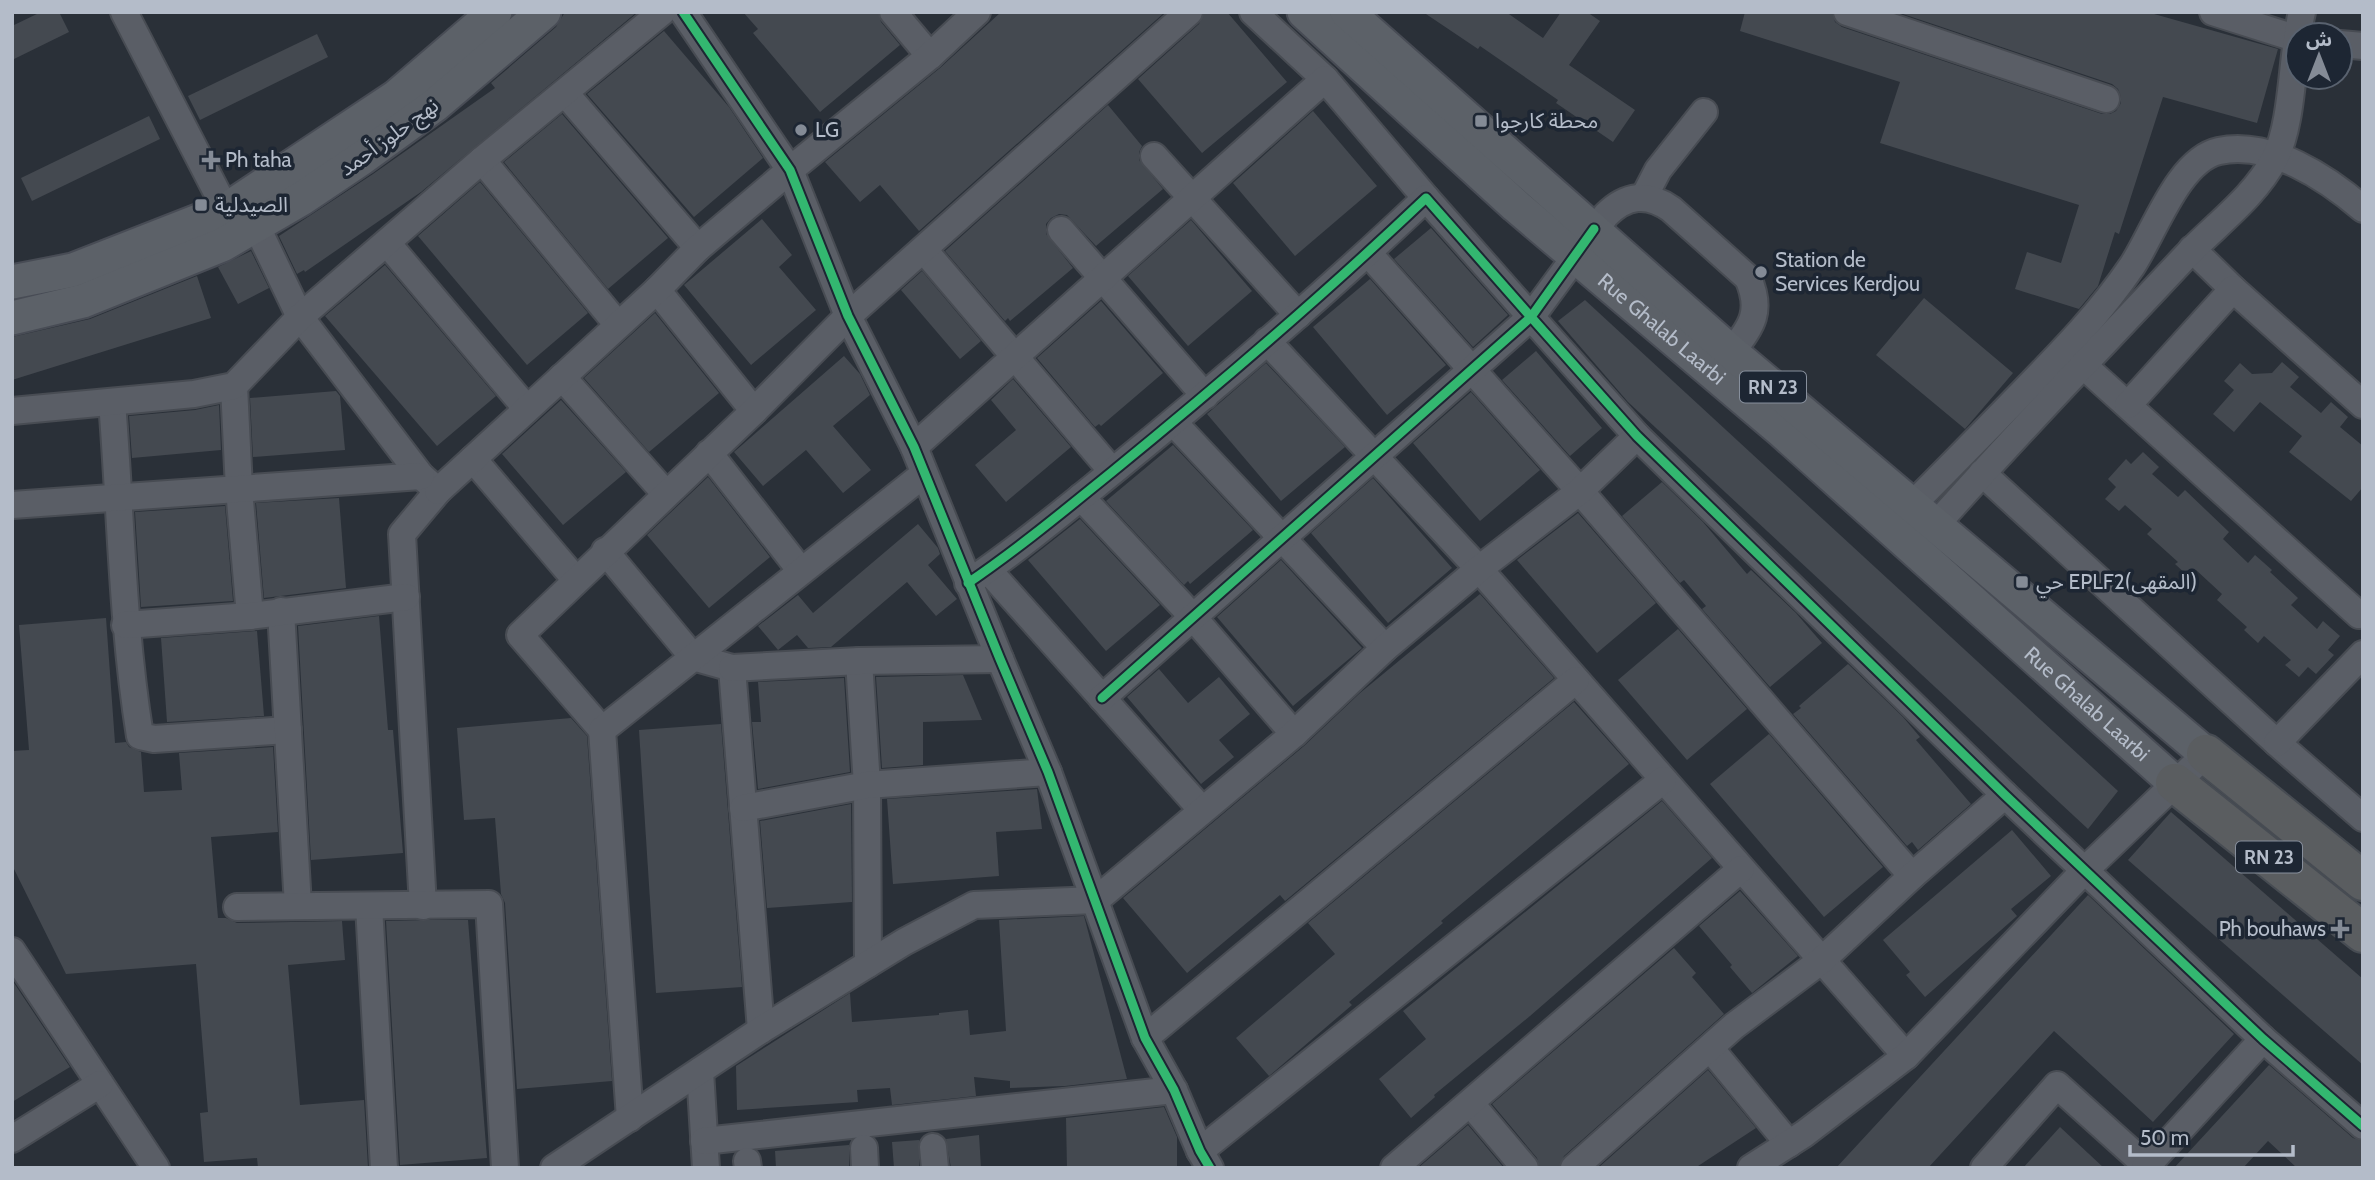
<svg xmlns="http://www.w3.org/2000/svg" width="2375" height="1180" viewBox="0 0 2375 1180" font-family="Cabin,'Noto Sans Arabic',sans-serif">
<style>
.building{fill:#444950}
.lines{fill:none;stroke-linecap:round;stroke-linejoin:round}
.minor-casing{stroke:#484c53;stroke-width:30}
.major-casing{stroke:#484c55;stroke-width:37}
.highway-casing{stroke:#474c53;stroke-width:42}
.minor{stroke:#5a5e66;stroke-width:26}
.major{stroke:#5c6168;stroke-width:33}
.highway{stroke:#5a5d60;stroke-width:38}
.cycleway-casing{stroke:#1d2633;stroke-width:13}
.cycleway{stroke:#33b770;stroke-width:9}
.poi-dot{fill:#848b96;stroke:#1d2633;stroke-width:2.5}
.labels{text-anchor:middle;stroke-width:7;stroke-linejoin:round;paint-order:stroke}
.shield{fill:#1d2633;stroke:#878f9c;stroke-width:2}
.shield-label{font-size:19px;font-weight:bold;fill:#b4bcc9}
.poi-label{font-size:21px;fill:#b4bcc9;stroke:#1d2633;text-anchor:start}
.street-label{font-size:21px;fill:#b4bcc9;stroke:#1d2633}
</style>
<rect width="100%" height="100%" fill="#2a3038"/>
<g class="building">
<path d="M41,12H59L69,32L12,60V26Z"/>
<path d="M565,12H637L421,192L305,272L304,270L297,274L279,236L373,174L495,88L491,83L556,27Z"/>
<path d="M743,12H878L881,22L900,45L820,112L753,33L758,29Z"/>
<path d="M1001,12H1165L919,231L880,185L860,202L825,162L940,68Z"/>
<path d="M1204,12H1227L1287,82L1202,153L1138,79L1199,24Z"/>
<path d="M1423,12H1506L1543,38L1561,12H1587L1600,21L1569,65L1635,110L1613,142L1556,103L1558,100L1480,46L1478,49Z"/>
<path d="M1745,12H1832L1835,22L1842,27L2102,114H2110L2116,111L2121,103V97L2118,89L2112,84L1897,12H2147L2278,49L2257,123L2163,97L2119,234L2115,232L2098,286L2079,309L2015,289L2027,252L2061,263L2079,205L1880,143L1900,82L1740,31Z"/>
<path d="M664,31L729,107L763,158L694,217L587,94Z"/>
<path d="M317,34L328,57L200,120L188,96Z"/>
<path d="M1108,105L1142,146L1139,152V160L1163,189L1096,246L1067,215L1059,214L1051,218L1046,224V234L1073,268L1010,321L1008,318L1005,321L945,251Z"/>
<path d="M1313,111L1377,186L1295,256L1233,183Z"/>
<path d="M562,114L668,238L608,289L504,162Z"/>
<path d="M149,116L160,139L32,201L21,178Z"/>
<path d="M480,182L588,313L527,365L418,236Z"/>
<path d="M762,219L792,255L779,267L816,310L751,365L684,285Z"/>
<path d="M1191,220L1252,291L1188,346L1128,276Z"/>
<path d="M1431,228L1508,315L1473,347L1394,259Z"/>
<path d="M251,251L269,288L238,304L218,267Z"/>
<path d="M385,265L496,396L437,446L325,316Z"/>
<path d="M922,271L981,341L960,359L901,290Z"/>
<path d="M197,276L211,318L12,380V337L90,319Z"/>
<path d="M1370,279L1446,365L1387,415L1313,327Z"/>
<path d="M1924,298L2013,373L1965,429L1876,355Z"/>
<path d="M1585,300L2118,791L2088,829L1628,402L1558,321Z"/>
<path d="M1101,301L1163,373L1101,426L1099,424L1095,427L1037,358Z"/>
<path d="M655,313L719,393L649,452L584,378Z"/>
<path d="M1536,351L1602,428L1570,456L1502,380Z"/>
<path d="M844,356L860,374L870,395L833,426L871,470L843,493L806,450L763,486L734,452Z"/>
<path d="M2282,362L2299,377L2290,387L2321,413L2331,402L2348,417L2340,427L2363,446V487L2351,501L2289,452L2302,436L2260,402L2234,432L2213,414L2234,390L2224,381L2240,363L2252,374L2272,373Z"/>
<path d="M1266,363L1345,447L1281,501L1207,414Z"/>
<path d="M1013,379L1071,447L1006,502L975,465L1016,430L991,400Z"/>
<path d="M336,391L340,396L345,450L253,457L250,398Z"/>
<path d="M1471,392L1540,470L1480,521L1413,443Z"/>
<path d="M561,400L626,472L563,525L502,454Z"/>
<path d="M219,405L221,450L132,458L129,416L195,410Z"/>
<path d="M1173,445L1253,530L1190,584L1188,581L1184,585L1106,501Z"/>
<path d="M2143,452L2159,467L2152,474L2178,497L2185,490L2229,532L2223,539L2248,563L2255,555L2272,570L2270,572L2298,598L2291,605L2317,629L2323,621L2340,636L2328,650L2334,655L2316,674L2308,667L2299,677L2285,665L2291,660L2264,636L2258,643L2244,630L2247,627L2217,600L2222,594L2196,570L2189,577L2175,564L2178,562L2147,534L2152,529L2125,505L2119,511L2105,499L2116,487L2108,479L2126,459L2131,464Z"/>
<path d="M708,477L770,557L709,608L647,535Z"/>
<path d="M1373,478L1452,568L1388,623L1311,533Z"/>
<path d="M1662,482L1703,522L1747,574L1751,570L1796,613L1822,643L1770,687L1702,609L1706,606L1684,580L1680,583L1622,516Z"/>
<path d="M339,498L346,588L264,598L256,503Z"/>
<path d="M225,506L233,601L141,607L135,512Z"/>
<path d="M1578,513L1656,603L1597,653L1517,560Z"/>
<path d="M1080,519L1160,605L1106,651L1028,560Z"/>
<path d="M918,524L938,548L940,554L928,565L957,599L936,616L907,582L831,647L808,648L797,635L778,650L758,626L798,595L813,613Z"/>
<path d="M1281,560L1362,648L1293,706L1217,617Z"/>
<path d="M1480,594L1554,678L1285,901L1280,895L1187,973L1123,898L1304,746L1360,693Z"/>
<path d="M379,616L388,730H393L403,853L311,860L298,626Z"/>
<path d="M106,618L115,743L126,742L129,747L141,752L144,792L182,790L179,753L273,747L278,832L211,837L218,918H226L237,923L342,921L345,960L288,965L300,1105L364,1100L368,1167L258,1168L257,1158L204,1162L200,1113L208,1112L196,964L66,974L12,865V751L29,750L19,625Z"/>
<path d="M1678,629L1747,709L1687,760L1618,680Z"/>
<path d="M257,631L264,716L167,722L161,638Z"/>
<path d="M1848,664L1903,717L1920,737L1916,740L1971,804L1918,850L1912,842L1907,846L1793,714L1801,708L1799,706Z"/>
<path d="M1159,669L1188,703L1219,677L1250,714L1219,740L1234,757L1201,784L1127,697Z"/>
<path d="M963,675L982,720L923,722V765L882,768L876,677Z"/>
<path d="M844,678L850,772L758,789L752,722H761L758,682Z"/>
<path d="M1574,702L1629,764L1441,921L1443,923L1349,1002L1352,1005L1269,1076L1236,1038L1335,954L1308,923Z"/>
<path d="M571,718L587,736L612,1081L517,1089L505,903L501,894L495,818L464,820L457,728Z"/>
<path d="M721,724L742,987L656,993L639,730Z"/>
<path d="M1769,734L1883,867L1824,917L1710,784Z"/>
<path d="M1037,789L1042,829L996,832L999,876L893,884L887,799Z"/>
<path d="M1662,801L1712,858L1530,1016L1434,1095L1435,1097L1411,1118L1379,1079L1426,1039L1403,1011Z"/>
<path d="M851,804L852,902L767,908L760,821Z"/>
<path d="M2171,812L2363,979V1065L2128,860Z"/>
<path d="M2012,830L2051,876L2011,909L2017,916L1925,997L1906,975L1910,972L1883,940Z"/>
<path d="M1740,891L1798,956L1752,993L1730,967L1732,965L1699,926Z"/>
<path d="M2088,895L2234,1034L2153,1122L2054,1031L1928,1168H1836Z"/>
<path d="M1084,916L1127,1079L1065,1086L1010,1088V1081L974,1077L976,1096L892,1105L890,1088L857,1090L858,1102L737,1110L736,1066L850,993L852,1022L939,1015V1013L968,1010L970,1035L1006,1031L999,920Z"/>
<path d="M428,920H468L487,1158L400,1165L386,921Z"/>
<path d="M1674,948L1696,973L1692,977L1724,1014L1564,1156L1559,1168H1540L1537,1158L1492,1104Z"/>
<path d="M12,980L70,1067L12,1102Z"/>
<path d="M2269,1065L2353,1138L2363,1141V1168H2297L2268,1141L2243,1168H2174Z"/>
<path d="M1708,1070L1756,1128L1695,1168H1598Z"/>
<path d="M1164,1107L1177,1137V1168H1067L1066,1118Z"/>
<path d="M1468,1125L1504,1168H1418Z"/>
<path d="M2060,1127L2104,1168H2023Z"/>
<path d="M979,1135L981,1168H951L946,1139Z"/>
<path d="M919,1140V1168H894L892,1142Z"/>
<path d="M849,1145V1168H776L775,1151Z"/>
</g>
<g class="lines">
<g class="minor-casing">
<g id="minor">
<path d="M124,12L226,210L256,225L300,317L421,476L438,491L402,534L423,906"/>
<path d="M683,12L790,170L848,316L914,447L1000,659L1048,772L1145,1038L1174,1090L1200,1151L1210,1168"/>
<path d="M893,12L930,56"/>
<path d="M1253,12L1325,79"/>
<path d="M1847,12L2106,99"/>
<path d="M2213,12L2298,39"/>
<path d="M2340,44L2363,46"/>
<path d="M565,93L698,248"/>
<path d="M1154,156L1298,315"/>
<path d="M482,160L618,325"/>
<path d="M1644,197L1658,170L1704,112"/>
<path d="M1061,230L1205,396"/>
<path d="M387,243L527,409"/>
<path d="M2192,249L2233,289"/>
<path d="M924,250L1112,471"/>
<path d="M1368,253L1580,491L1912,876"/>
<path d="M657,290L754,411"/>
<path d="M1267,341L1479,569L1906,1056"/>
<path d="M1731,352C1753,326 1762,310 1748,278L1671,209C1647,192 1626,195 1606,215L1531,317L1637,436L2005,795L2263,1039L2363,1126"/>
<path d="M2084,366L2359,615"/>
<path d="M562,377L666,494"/>
<path d="M234,386L239,489L250,616"/>
<path d="M112,402C121,514 122,625 140,736L154,739L288,730"/>
<path d="M2128,405L2233,289L2363,405"/>
<path d="M12,411L194,394L234,386L300,317L482,160L662,12"/>
<path d="M1174,423L1385,648"/>
<path d="M914,447L1325,79L1426,198"/>
<path d="M709,453L801,571"/>
<path d="M473,459L576,580"/>
<path d="M1982,473L2277,743L2363,818"/>
<path d="M438,491L657,290L698,248L790,170L930,56L977,12"/>
<path d="M1081,497L1192,616L1294,734"/>
<path d="M12,505L421,476"/>
<path d="M1912,505C1950,467 1987,429 2024,391C2063,351 2101,312 2132,266C2154,233 2178,160 2219,151C2270,140 2327,178 2363,209"/>
<path d="M1935,526C2016,434 2102,346 2185,257C2215,225 2254,198 2275,158C2294,120 2291,56 2302,12"/>
<path d="M605,551L693,657L732,668L761,1030"/>
<path d="M988,570L1202,810"/>
<path d="M968,583C1018,549 1065,510 1112,472C1220,384 1325,294 1426,198L1531,317L1102,698"/>
<path d="M281,611L298,906"/>
<path d="M125,625L250,616L406,597"/>
<path d="M859,661L867,785L868,964"/>
<path d="M732,668L859,661L1000,659"/>
<path d="M602,730L520,635L754,411L848,316L1189,12"/>
<path d="M2277,743L2363,654"/>
<path d="M743,808L867,785L1048,772"/>
<path d="M369,906L384,1168"/>
<path d="M237,907L489,904L505,1168"/>
<path d="M12,951L156,1168"/>
<path d="M1145,1038L1576,680"/>
<path d="M1710,1048L1789,1144"/>
<path d="M700,1071L706,1168"/>
<path d="M1471,1104L1525,1168"/>
<path d="M630,1118L602,730L924,474"/>
<path d="M12,1139L100,1084"/>
<path d="M704,1141L1174,1090"/>
<path d="M933,1147L935,1168"/>
<path d="M864,1148L865,1168"/>
<path d="M1200,1151L1663,780"/>
<path d="M747,1161L748,1168"/>
<path d="M554,1168L761,1030L904,942L974,905L1096,900L1294,734L1385,648L1479,569L1580,491L1637,436"/>
<path d="M1394,1168L1741,869"/>
<path d="M1574,1168L1734,1026L1822,960L1912,876L2005,795"/>
<path d="M1751,1168L1804,1134L1906,1056L2084,871L2206,754"/>
<path d="M1984,1168L2057,1085L2147,1166"/>
<path d="M2145,1168L2263,1039"/>
</g>
</g>
<g class="major-casing">
<g id="major">
<path id="s1" d="M1304,12L1516,206L1783,432L2175,783"/>
<path d="M1347,12L1731,352L2206,754"/>
<path d="M12,282L73,270L226,210L396,97L495,12"/>
<path d="M12,318L83,301L222,245L301,199L362,158L435,105L544,12"/>
</g>
</g>
<g class="highway-casing">
<g id="highway">
<path d="M2206,754L2363,881"/>
<path d="M2175,783L2363,933"/>
</g>
</g>
<use href="#minor" class="minor"/>
<use href="#major" class="major"/>
<use href="#highway" class="highway"/>
<g class="cycleway-casing">
<g id="cycleway">
<path d="M683,12L790,170L848,316L914,447L1000,659L1048,772L1145,1038L1174,1090L1200,1151L1210,1168"/>
<path d="M1594,229L1531,317L1637,436L2005,795L2263,1039L2363,1126"/>
<path d="M968,583C1018,549 1065,510 1112,472C1220,384 1325,294 1426,198L1531,317L1102,698"/>
</g>
</g>
<use href="#cycleway" class="cycleway"/>
</g>
<g class="poi-dot">
<rect x="1474" y="114" width="14" height="14" rx="3.5"/>
<circle cx="801" cy="130" r="7"/>
<path d="M207.5 149.5h7v7h7v7h-7v7h-7v-7h-7v-7h7z"/>
<rect x="194" y="198" width="14" height="14" rx="3.5"/>
<circle cx="1761" cy="272" r="7"/>
<rect x="2015" y="575" width="14" height="14" rx="3.5"/>
<path d="M2336.5 918.5h7v7h7v7h-7v7h-7v-7h-7v-7h7z"/>
</g>
<g class="labels">
<g class="shield">
<rect x="1740" y="371.5" width="66" height="31" rx="5"/>
<rect x="2236" y="841.5" width="66" height="31" rx="5"/>
</g>
<g class="shield-label">
<text x="1773" y="394">RN 23</text>
<text x="2269" y="864">RN 23</text>
</g>
<g class="poi-label">
<text x="1495" y="128">محطة كارجوا</text>
<text x="815" y="137">LG</text>
<text x="225" y="167">Ph taha</text>
<text x="215" y="212">الصيدلية</text>
<text x="1775" y="267">Station de<tspan x="1775" dy="24">Services Kerdjou</tspan></text>
<text x="2036" y="589">حي EPLF2(المقهى)</text>
<text x="2326" y="936" text-anchor="end">Ph bouhaws</text>
</g>
<g class="street-label">
<text transform="translate(389 137) rotate(-36)" y="7">نهج حلوز أحمد</text>
<text dy="7" stroke="none"><textPath href="#s1" startOffset="478">Rue Ghalab Laarbi</textPath></text>
<text dy="7" stroke="none"><textPath href="#s1" startOffset="1045">Rue Ghalab Laarbi</textPath></text>
</g>
</g>
<rect width="2375" height="1180" fill="none" stroke="#b4bcc9" stroke-width="28"/>
<g transform="translate(2319 56)"><circle r="33" fill="#1d2633" stroke="#59626f" stroke-width="2"/>
<path d="M0-5L12 26L0 18L-12 26Z" fill="#848b96"/>
<text y="-10" font-size="19" font-weight="bold" text-anchor="middle" fill="#b4bcc9">ش</text>
</g>
<path d="M2130 1145v10h163v-10" fill="none" stroke="#b4bcc9" stroke-width="3.5"/>
<text x="2140" y="1145" font-size="21" fill="#b4bcc9" stroke="#1d2633" stroke-width="5" paint-order="stroke">50 m</text>
</svg>
